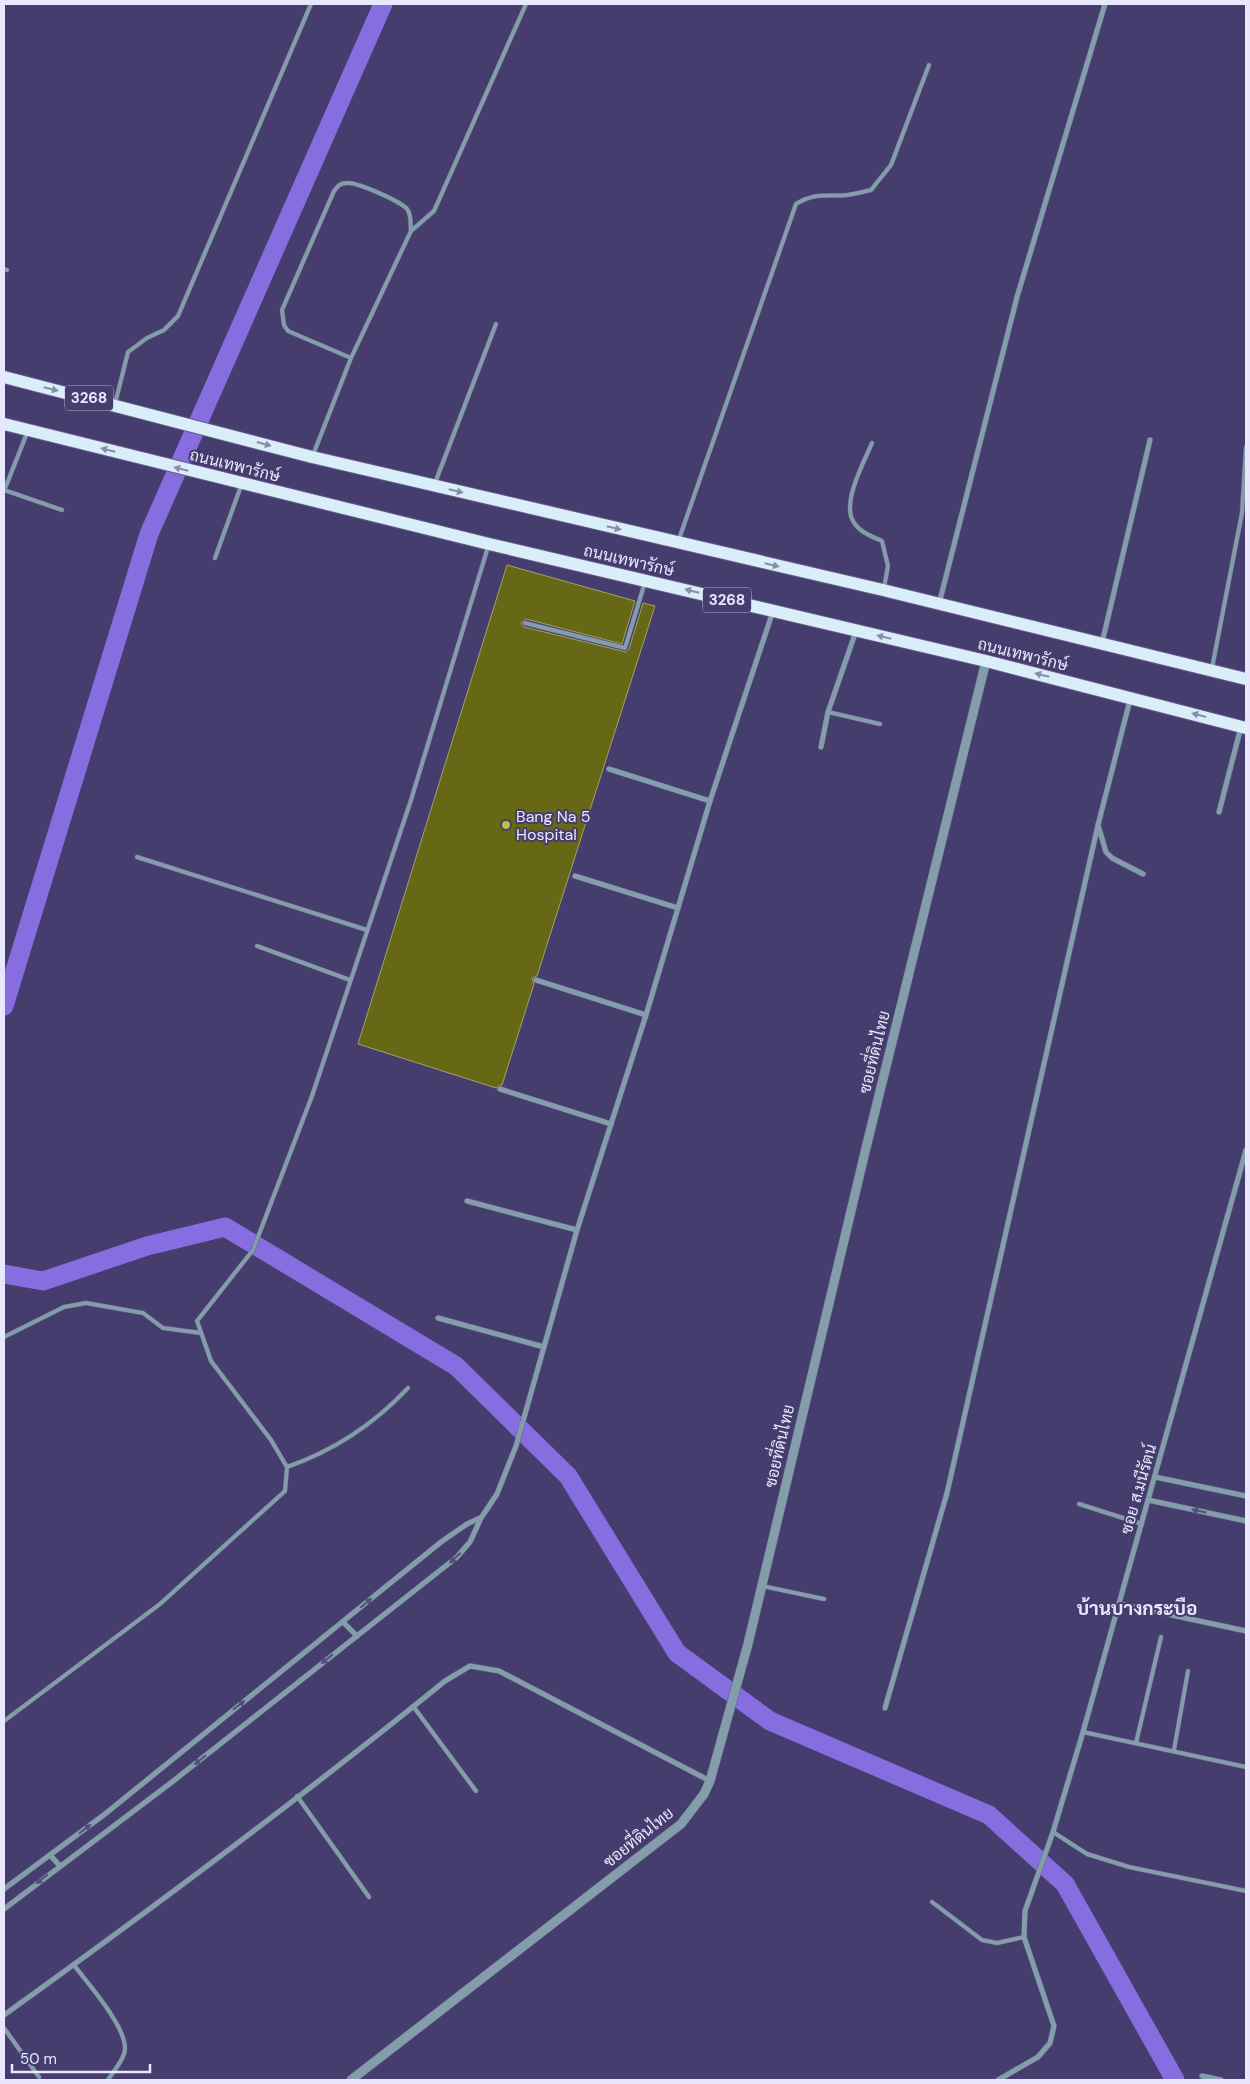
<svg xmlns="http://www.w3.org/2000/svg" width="1250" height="2084" viewBox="0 0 1250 2084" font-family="'DM Sans',Sarabun,sans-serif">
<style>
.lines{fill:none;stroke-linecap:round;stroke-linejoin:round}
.canal{stroke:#866ee0;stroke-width:19}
.building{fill:#676816;stroke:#a1a368}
.service-casing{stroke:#635c87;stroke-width:5}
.minor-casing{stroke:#635c87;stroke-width:6}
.tertiary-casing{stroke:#635c87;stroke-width:10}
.primary-casing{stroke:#635c87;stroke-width:14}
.service{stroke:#839daa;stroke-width:4}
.minor{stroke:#839daa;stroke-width:5}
.tertiary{stroke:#839daa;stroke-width:9}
.primary{stroke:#d9eef9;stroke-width:12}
.oneway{fill:#888dac}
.oneway2{fill:#515079}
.poi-dot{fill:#bdbf43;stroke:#453d6d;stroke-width:2}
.labels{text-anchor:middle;stroke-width:4;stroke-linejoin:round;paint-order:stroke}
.shield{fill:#453d6d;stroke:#b8b4d2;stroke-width:1}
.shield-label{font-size:15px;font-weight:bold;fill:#e9e7fe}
.street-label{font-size:16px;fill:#e9e7fe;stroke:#453d6d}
.poi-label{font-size:16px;fill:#e9e7fe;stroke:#453d6d;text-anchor:start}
.quarter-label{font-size:19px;font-weight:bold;fill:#e9e7fe;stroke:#453d6d}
</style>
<rect width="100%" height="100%" fill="#453d6d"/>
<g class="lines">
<g class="canal">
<path d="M4,1006L149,534L383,4"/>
<path d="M4,1274L43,1281L147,1246L225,1227L456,1366L568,1476L677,1653L770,1721L989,1815L1065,1884L1175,2080"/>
</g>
</g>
<path class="building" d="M507,565L635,601L622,644L526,619L521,623L524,627L626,652L629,649L643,603L655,606L537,976L532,978L534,984L502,1085L496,1088L358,1044Z"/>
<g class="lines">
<g class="service-casing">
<g id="service">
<path d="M411,231L434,211L526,4"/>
<path d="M4,269L7,270"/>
<path d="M115,404L128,352L147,338L164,330L178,316L311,4"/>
<path d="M872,443C864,462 842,502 853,521C859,532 871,536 882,541L888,566L884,588"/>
<path d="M313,455L351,358L411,231C410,223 412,215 407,209C400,201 357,182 347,183C340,183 338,186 334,191L282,310L284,325L288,331L351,358"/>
<path d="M435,483L496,324"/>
<path d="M4,490L62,510"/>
<path d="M4,491L27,433"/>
<path d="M679,539L796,204C816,192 826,197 847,195C855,194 863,192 871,190L891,165L929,65"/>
<path d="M215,558L241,486"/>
<path d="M525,623L625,648L645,582"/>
<path d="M1212,668L1242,513L1246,447"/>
<path d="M828,712L880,724"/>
<path d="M137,857L367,930"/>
<path d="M257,946L350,980"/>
<path d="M4,1337L64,1307L86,1303L143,1313L163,1328L201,1333"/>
<path d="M287,1467C333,1451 375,1423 408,1388"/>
<path d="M1079,1504L1142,1524"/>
<path d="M762,1586L824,1599"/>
<path d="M413,1706L476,1791"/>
<path d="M4,1721L160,1604L285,1491L287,1467L271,1440L211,1361L197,1321L253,1250L312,1096L411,800L488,547"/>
<path d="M1083,1732L1246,1767"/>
<path d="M1136,1743L1161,1637"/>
<path d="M1174,1750L1188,1671"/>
<path d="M297,1796L369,1897"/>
<path d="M1053,1832L1087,1854L1129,1867L1246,1891"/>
<path d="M932,1902L982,1940L997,1943L1024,1937"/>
<path d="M74,1965C87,1983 132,2032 124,2054C121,2063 113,2072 108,2080"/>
<path d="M4,2028L39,2077"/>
</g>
</g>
<g class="minor-casing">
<g id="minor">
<path d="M939,604L1017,297L1105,4"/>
<path d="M1102,643L1150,440"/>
<path d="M821,747L828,712L856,631"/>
<path d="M609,769L710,801"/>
<path d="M1219,812L1241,727"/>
<path d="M1098,825L1106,852L1112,858L1143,874"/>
<path d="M575,876L678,908"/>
<path d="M536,980L646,1015"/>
<path d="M500,1089L611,1124"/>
<path d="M467,1201L577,1230"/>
<path d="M438,1318L544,1347"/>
<path d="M1155,1477L1246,1496"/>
<path d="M1148,1500L1246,1521"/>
<path d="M1120,1604L1246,1631"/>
<path d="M343,1622L357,1636"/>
<path d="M885,1708L947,1493L1098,825L1130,700"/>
<path d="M50,1855L60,1866"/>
<path d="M4,1889L105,1814L441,1542L467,1524L480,1518"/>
<path d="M4,1909L172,1782L457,1557L470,1542L481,1518L497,1494L516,1446L577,1230L646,1015L710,801L773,611"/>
<path d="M4,2015C153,1908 302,1797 445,1681L470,1666L499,1671L710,1781"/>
<path d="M1202,2076L1221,2080"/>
<path d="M998,2080L1038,2057L1050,2043L1054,2026L1024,1937L1025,1911L1053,1832L1083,1732L1246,1150"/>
</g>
</g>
<g class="tertiary-casing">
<path id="tertiary" d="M351,2080L681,1824L704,1794L710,1781L748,1644L866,1148L986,661"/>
</g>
<g class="primary-casing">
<g id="primary">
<path d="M4,377L312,457L883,590L1246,679"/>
<path d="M4,424L489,544L986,661L1246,728"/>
</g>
</g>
<use href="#service" class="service"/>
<use href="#minor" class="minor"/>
<use href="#tertiary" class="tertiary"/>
<use href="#primary" class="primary"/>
</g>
<defs><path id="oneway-solid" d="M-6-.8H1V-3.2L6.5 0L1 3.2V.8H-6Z" transform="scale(1.25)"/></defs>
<g class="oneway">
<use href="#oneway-solid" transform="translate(51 389) rotate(14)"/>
<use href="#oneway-solid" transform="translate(264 444) rotate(15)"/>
<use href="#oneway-solid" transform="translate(108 450) rotate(-166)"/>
<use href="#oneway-solid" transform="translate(181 469) rotate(-166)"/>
<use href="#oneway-solid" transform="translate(456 491) rotate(13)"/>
<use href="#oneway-solid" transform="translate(614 528) rotate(13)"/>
<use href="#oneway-solid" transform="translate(772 565) rotate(13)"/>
<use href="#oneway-solid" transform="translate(692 591) rotate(-166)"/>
<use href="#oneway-solid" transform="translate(884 637) rotate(-167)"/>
<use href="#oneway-solid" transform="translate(1042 675) rotate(-166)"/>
<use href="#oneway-solid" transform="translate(1199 715) rotate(-165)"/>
</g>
<g class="oneway2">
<use href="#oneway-solid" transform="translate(1199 1511) rotate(-168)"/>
<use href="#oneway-solid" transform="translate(455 1558) rotate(138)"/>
<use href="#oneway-solid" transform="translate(366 1603) rotate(-39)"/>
<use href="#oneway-solid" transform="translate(327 1659) rotate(142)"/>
<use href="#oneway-solid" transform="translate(239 1705) rotate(-39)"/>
<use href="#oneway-solid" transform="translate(200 1760) rotate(142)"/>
<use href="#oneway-solid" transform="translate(85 1829) rotate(-37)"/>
<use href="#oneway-solid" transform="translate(42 1879) rotate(142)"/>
</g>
<circle class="poi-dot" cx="506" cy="825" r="5"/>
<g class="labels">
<g class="shield">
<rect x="65" y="385.5" width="48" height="25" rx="4"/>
<rect x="703" y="587.5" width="48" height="25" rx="4"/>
</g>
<g class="shield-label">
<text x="89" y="403">3268</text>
<text x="727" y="605">3268</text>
</g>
<g class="street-label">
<text transform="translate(235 465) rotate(14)" y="6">ถนนเทพารักษ์</text>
<text transform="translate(629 560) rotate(13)" y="6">ถนนเทพารักษ์</text>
<text transform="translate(1023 654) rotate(14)" y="6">ถนนเทพารักษ์</text>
<text transform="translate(874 1052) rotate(-76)" y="6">ซอยที่ดินไทย</text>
<text transform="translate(779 1446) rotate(-77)" y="6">ซอยที่ดินไทย</text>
<text transform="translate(1138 1489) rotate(-74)" y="6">ซอย ส.มนีรัตน์</text>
<text transform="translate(638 1837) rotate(-39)" y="6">ซอยที่ดินไทย</text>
</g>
<g class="poi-label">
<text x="516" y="822">Bang Na 5<tspan x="516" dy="18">Hospital</tspan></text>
</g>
<g class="quarter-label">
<text x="1137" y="1615">บ้านบางกระบือ</text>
</g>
</g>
<rect width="1250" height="2084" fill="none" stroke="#e9e7fe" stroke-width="10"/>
<path d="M12 2064v8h138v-8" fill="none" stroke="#e9e7fe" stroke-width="2.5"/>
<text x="20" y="2064" font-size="15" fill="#e9e7fe" stroke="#453d6d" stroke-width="4" paint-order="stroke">50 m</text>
</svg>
